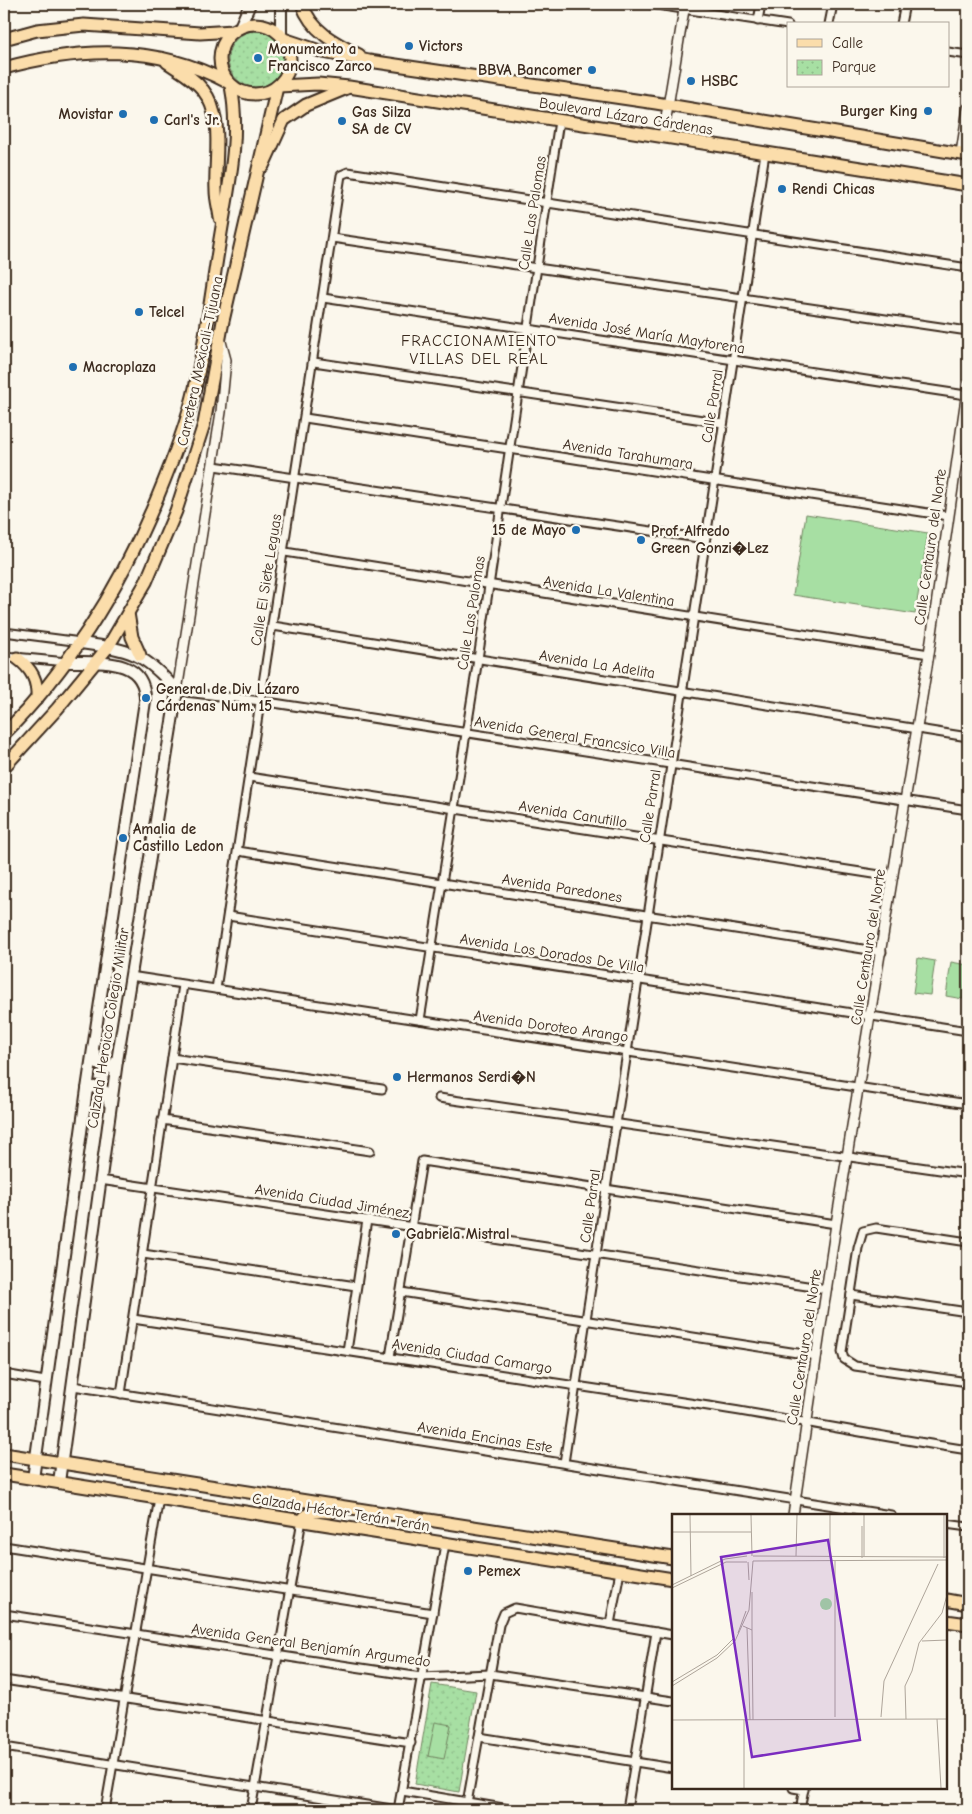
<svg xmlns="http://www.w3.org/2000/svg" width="972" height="1814" viewBox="0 0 972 1814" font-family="'Comic Neue',sans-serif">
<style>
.park{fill:url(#park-dots);stroke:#718460}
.pitch{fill:#a7dfa3;stroke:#718460}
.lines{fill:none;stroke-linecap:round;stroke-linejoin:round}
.minor-casing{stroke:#3b2a1e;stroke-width:11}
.tertiary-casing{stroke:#3b2a1e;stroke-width:12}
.secondary-casing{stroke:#3b2a1e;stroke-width:14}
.primary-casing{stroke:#3b2a1e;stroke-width:15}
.minor{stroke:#fbf7ec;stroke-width:7}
.tertiary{stroke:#fbf7ec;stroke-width:9}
.secondary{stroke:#fbf7ec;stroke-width:10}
.primary{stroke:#fbddab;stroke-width:11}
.poi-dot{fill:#1f6fb2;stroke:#fbf7ec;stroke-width:2}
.labels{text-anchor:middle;stroke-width:5;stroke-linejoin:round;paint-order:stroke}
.poi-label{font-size:15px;font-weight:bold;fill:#3b2a1e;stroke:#fbf7ec;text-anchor:start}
.street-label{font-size:15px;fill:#3b2a1e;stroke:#fbf7ec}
.neighbourhood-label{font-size:16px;letter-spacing:1px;fill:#3b2a1e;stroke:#fbf7ec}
.inset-road{fill:none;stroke:#aea59a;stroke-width:1}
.view{fill:#7b2cbf;fill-opacity:0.15;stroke:#7b2cbf;stroke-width:2.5}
.inset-edge{fill:none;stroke:#3b2a1e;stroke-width:2.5}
</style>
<defs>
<pattern id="park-dots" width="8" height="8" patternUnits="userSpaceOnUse" patternTransform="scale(1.25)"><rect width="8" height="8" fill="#a7dfa3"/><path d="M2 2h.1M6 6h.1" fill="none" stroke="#91c08c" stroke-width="1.8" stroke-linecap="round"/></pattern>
</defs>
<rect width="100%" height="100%" fill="#fbf7ec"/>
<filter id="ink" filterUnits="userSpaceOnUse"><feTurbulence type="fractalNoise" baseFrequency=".02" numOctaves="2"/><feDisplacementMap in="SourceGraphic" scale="10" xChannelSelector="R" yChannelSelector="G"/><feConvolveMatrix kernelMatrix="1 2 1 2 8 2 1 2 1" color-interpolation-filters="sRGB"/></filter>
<g filter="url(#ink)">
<g class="park">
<circle cx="256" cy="59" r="28"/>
<path d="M432,1684L476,1691L459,1792L415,1784Z"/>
</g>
<g class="pitch">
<path d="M806,514L928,533L915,614L793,595Z"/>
<path d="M918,958L935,961L930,995L913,993Z"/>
<path d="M951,962L968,965L963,999L946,996Z"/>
<path d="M435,1722L451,1725L444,1759L428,1756Z"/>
</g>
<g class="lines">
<g class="minor-casing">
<g id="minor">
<path d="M650,4L788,25"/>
<path d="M758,21L761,4"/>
<path d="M829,24L833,4"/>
<path d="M901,24L905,4"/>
<path d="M948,52L968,55"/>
<path d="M332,238L968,331"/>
<path d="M323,298L966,395"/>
<path d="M314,362L723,423"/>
<path d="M305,418L948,516"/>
<path d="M214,466L705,539"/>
<path d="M285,552L929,654"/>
<path d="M273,626L968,737"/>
<path d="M4,632L81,642"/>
<path d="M4,656L67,662"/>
<path d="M177,691L261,701L968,810"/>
<path d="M249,777L893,877"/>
<path d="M238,851L882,952"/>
<path d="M228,916L968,1031"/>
<path d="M130,976L968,1104"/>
<path d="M216,989L341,175L348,172L968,268"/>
<path d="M420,1020L478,659L559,121"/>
<path d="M172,1058L382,1089"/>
<path d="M439,1098L968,1174"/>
<path d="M162,1120L370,1151"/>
<path d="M100,1180L827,1289"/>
<path d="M968,1242L876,1228L863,1231L858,1248L842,1352L844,1359L855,1366L968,1382"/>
<path d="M143,1254L356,1286"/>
<path d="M401,1292L817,1356"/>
<path d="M851,1295L968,1312"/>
<path d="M133,1319C320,1347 508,1374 696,1404C787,1418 877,1436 968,1450"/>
<path d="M347,1351L367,1220"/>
<path d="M390,1357L422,1161L836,1224"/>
<path d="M4,1374L45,1381"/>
<path d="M73,1386L891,1515"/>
<path d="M121,1394L183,985"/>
<path d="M564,1463L765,153"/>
<path d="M946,1524L968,1527"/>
<path d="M4,1546L433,1613"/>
<path d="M4,1614L421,1677L490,1674L673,1701"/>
<path d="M610,1624L620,1571"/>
<path d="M4,1680L411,1743"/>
<path d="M479,1737L673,1768"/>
<path d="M4,1747L398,1810"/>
<path d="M793,1788L804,1790"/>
<path d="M402,1791L515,1810"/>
<path d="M467,1803L499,1625L504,1613L515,1608L673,1635"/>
<path d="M105,1810L159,1498"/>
<path d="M251,1810L302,1520"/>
<path d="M398,1810L445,1544"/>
<path d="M627,1810L656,1632"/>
<path d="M800,1810L804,1788"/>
</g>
</g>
<g class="tertiary-casing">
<g id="tertiary">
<path d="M663,136L685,4"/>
<path d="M961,153L968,108"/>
<path d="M177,691L221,412L226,360L220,338"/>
<path d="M793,1515L836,1224L929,654L968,384"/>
</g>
</g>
<g class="secondary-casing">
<g id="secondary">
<path d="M281,4V35"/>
<path d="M240,27L250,4"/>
<path d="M94,1052L99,1065L110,1068L117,1061"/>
<path d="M87,1089C100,1083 107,1090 109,1103"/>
<path d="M33,1479L87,1089L145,701C146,656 99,663 67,662"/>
<path d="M59,1482L117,1061L177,691C144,652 130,650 81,643"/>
</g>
</g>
<g class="primary-casing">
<g id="primary">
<path d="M302,4C311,31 335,43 359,55"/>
<circle cx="255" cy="59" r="35"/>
<path d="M4,39L37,30L84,25L200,33L234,31"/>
<path d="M284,39L323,52L369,61L656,103L968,155"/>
<path d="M167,62C180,71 194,78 203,90C225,118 214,159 216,191C216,200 219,209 220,218"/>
<path d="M4,68C80,47 156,44 227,82"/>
<path d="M279,86L318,84L349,87L968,185"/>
<path d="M263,166L284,120L306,105L347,88"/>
<path d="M128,613L132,637L140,655"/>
<path d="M17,658C32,669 38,681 37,699"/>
<path d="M4,734C76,662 127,575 164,481C176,451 188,420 195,388C206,339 212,288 220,239C228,188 241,137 231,86"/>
<path d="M4,767L57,709L108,647L146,582L176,511L204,424L223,321L277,87"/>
<path d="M4,1454L673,1558"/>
<path d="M4,1474L673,1579"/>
<path d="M302,1520C310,1510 319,1511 331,1512"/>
<path d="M946,1600L968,1604"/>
<path d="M946,1621L968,1624"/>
</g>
</g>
<use href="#minor" class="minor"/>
<use href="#tertiary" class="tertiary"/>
<use href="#secondary" class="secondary"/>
<use href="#primary" class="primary"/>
</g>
</g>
<g class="poi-dot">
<circle cx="409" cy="46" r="5"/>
<circle cx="258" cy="58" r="5"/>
<circle cx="592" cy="70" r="5"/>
<circle cx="691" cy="81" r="5"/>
<circle cx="928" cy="111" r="5"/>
<circle cx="123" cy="114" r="5"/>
<circle cx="154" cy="120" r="5"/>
<circle cx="342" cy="121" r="5"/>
<circle cx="782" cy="189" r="5"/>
<circle cx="139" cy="312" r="5"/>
<circle cx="73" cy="367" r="5"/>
<circle cx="576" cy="530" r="5"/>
<circle cx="641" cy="540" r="5"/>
<circle cx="146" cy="698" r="5"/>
<circle cx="123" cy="838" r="5"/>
<circle cx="397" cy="1077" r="5"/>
<circle cx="396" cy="1234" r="5"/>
<circle cx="468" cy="1571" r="5"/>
</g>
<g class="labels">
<g class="poi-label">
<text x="419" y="51">Victors</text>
<text x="268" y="54">Monumento a<tspan x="268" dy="17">Francisco Zarco</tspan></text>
<text x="582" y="75" text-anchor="end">BBVA Bancomer</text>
<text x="701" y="86">HSBC</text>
<text x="918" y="116" text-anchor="end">Burger King</text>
<text x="352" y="117">Gas Silza<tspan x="352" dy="17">SA de CV</tspan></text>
<text x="113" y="119" text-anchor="end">Movistar</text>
<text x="164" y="125">Carl's Jr.</text>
<text x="792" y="194">Rendi Chicas</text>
<text x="149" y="317">Telcel</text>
<text x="83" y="372">Macroplaza</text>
<text x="566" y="535" text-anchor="end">15 de Mayo</text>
<text x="651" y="536">Prof. Alfredo<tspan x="651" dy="17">Green Gonzi�Lez</tspan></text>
<text x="156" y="694">General de Div Lázaro<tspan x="156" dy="17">Cárdenas Num. 15</tspan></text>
<text x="133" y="834">Amalia de<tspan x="133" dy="17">Castillo Ledon</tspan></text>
<text x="407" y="1082">Hermanos Serdi�N</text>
<text x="406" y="1239">Gabriela Mistral</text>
<text x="478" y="1576">Pemex</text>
</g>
<g class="street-label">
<text transform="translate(626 116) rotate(9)" y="5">Boulevard Lázaro Cárdenas</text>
<text transform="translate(532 213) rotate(-81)" y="5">Calle Las Palomas</text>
<text transform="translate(647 333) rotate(9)" y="5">Avenida José María Maytorena</text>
<text transform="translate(200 361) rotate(-78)" y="5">Carretera Mexicali–Tijuana</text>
<text transform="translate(712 406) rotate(-81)" y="5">Calle Parral</text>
<text transform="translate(628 454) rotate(9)" y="5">Avenida Tarahumara</text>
<text transform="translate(930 547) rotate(-82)" y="5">Calle Centauro del Norte</text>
<text transform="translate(266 580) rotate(-81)" y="5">Calle El Siete Leguas</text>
<text transform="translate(609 591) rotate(9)" y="5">Avenida La Valentina</text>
<text transform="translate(471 613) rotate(-81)" y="5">Calle Las Palomas</text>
<text transform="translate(597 664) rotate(9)" y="5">Avenida La Adelita</text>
<text transform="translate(575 737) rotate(9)" y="5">Avenida General Francsico Villa</text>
<text transform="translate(650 806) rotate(-81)" y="5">Calle Parral</text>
<text transform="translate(573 814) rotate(9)" y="5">Avenida Canutillo</text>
<text transform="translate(562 888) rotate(9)" y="5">Avenida Paredones</text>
<text transform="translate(868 947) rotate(-81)" y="5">Calle Centauro del Norte</text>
<text transform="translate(552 953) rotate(9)" y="5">Avenida Los Dorados De Villa</text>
<text transform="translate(551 1026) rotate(8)" y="5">Avenida Doroteo Arango</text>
<text transform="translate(108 1028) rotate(-81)" y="5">Calzada Heroico Colegio Militar</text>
<text transform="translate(332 1201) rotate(9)" y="5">Avenida Ciudad Jiménez</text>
<text transform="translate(590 1206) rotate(-82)" y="5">Calle Parral</text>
<text transform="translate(804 1347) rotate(-81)" y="5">Calle Centauro del Norte</text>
<text transform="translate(472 1356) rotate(9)" y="5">Avenida Ciudad Camargo</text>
<text transform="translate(485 1437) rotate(9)" y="5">Avenida Encinas Este</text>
<text transform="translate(341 1512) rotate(9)" y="5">Calzada Héctor Terán Terán</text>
<text transform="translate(311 1645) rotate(8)" y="5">Avenida General Benjamín Argumedo</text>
</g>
<g class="neighbourhood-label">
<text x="479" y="346">FRACCIONAMIENTO<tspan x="479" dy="18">VILLAS DEL REAL</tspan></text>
</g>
</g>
<g transform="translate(672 1514)">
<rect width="275" height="275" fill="#fbf7ec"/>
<path d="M148 90a6 6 0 1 1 12 0a6 6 0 1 1-12 0Z" fill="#a7dfa3"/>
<path class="inset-road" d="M18,1L19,62M79,1L80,42M272,1V44M0,18H79M81,42L275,43M124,42L125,1M192,42V1M158,43V1M190,44V12M81,47L275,46M163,47V203M76,48L77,66M0,71L53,45L75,42M0,74L54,48H75M80,78V116M71,112L80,116L81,206M75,114L78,206M66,119L74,97M250,127L275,126M0,168L45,141L62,124M0,172L45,144L63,127L77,96L81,47M209,203L212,167L266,50M234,205L233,172L240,157L247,129L270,99L275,81M265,205L269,274M0,206L275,205M72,274V206"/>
<path class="view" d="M156,26L188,226L80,243L49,43Z"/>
<rect width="275" height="275" class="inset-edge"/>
</g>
<rect width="972" height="1814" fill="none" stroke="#fbf7ec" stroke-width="20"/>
<rect x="10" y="10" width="952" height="1794" fill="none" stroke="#3b2a1e" stroke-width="2" filter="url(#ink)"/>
<rect x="787" y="22" width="162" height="65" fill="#fbf7ec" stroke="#aea59a"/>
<rect x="797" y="39" width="25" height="8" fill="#fbddab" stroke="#aea59a"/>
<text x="832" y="48" font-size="15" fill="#3b2a1e">Calle</text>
<rect x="797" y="60" width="25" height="15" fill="url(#park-dots)" stroke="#aea59a"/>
<text x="832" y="72" font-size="15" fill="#3b2a1e">Parque</text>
</svg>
